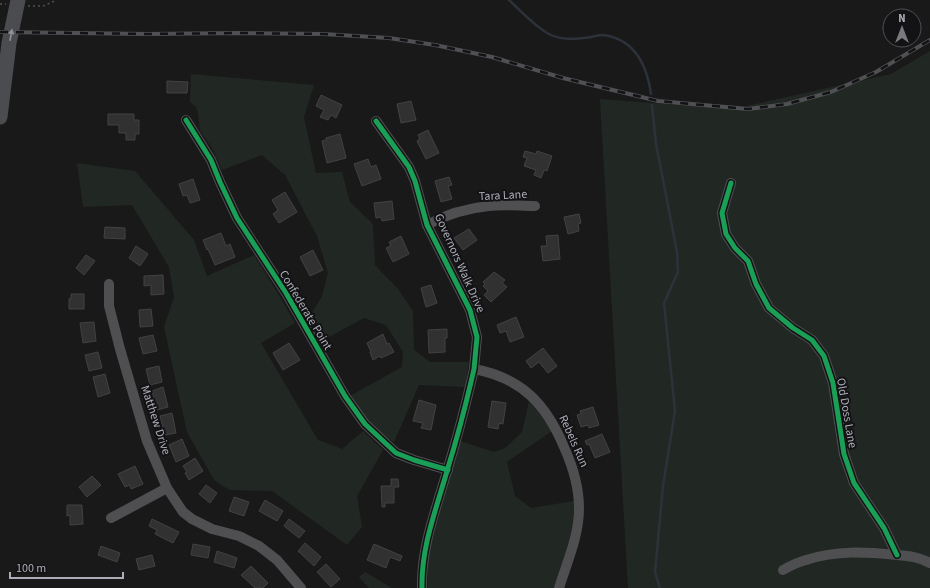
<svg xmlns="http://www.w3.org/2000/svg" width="930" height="588" viewBox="0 0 930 588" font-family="'Source Sans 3',sans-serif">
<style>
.green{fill:#212823}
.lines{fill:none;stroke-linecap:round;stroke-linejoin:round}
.stream{stroke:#2d323a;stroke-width:2.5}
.building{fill:#313131;stroke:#424245}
.path{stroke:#505054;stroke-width:1.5;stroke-dasharray:2 3;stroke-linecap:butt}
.minor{stroke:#4f4f52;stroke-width:10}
.highway{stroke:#4b4c4f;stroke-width:15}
.rail-casing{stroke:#4f5053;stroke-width:4}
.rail{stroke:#131315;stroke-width:2.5;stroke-dasharray:8;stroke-linecap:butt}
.cycleway-casing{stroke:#131315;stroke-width:8}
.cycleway{stroke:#1a9f57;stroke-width:5}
.oneway{fill:#8f9098}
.labels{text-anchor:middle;stroke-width:4;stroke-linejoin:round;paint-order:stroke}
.street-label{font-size:12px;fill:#acadb8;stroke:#131315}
</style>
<rect width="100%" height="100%" fill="#191919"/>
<g class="green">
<path d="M930,51V588H628L600,99L733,109L891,74Z"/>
<path d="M191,74L314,85L304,117L316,173L342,172L350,202L373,224L375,265L398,289L413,311L414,350L430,362H469L465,387L419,385L394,442L378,432L366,420L350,396L402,367L403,352L386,325L364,318L318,343L306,323L322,296L328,273L317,236L285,175L262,155L222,170L212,148L200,131L198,113L196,107L190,102Z"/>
<path d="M77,163L135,171L194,240L207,276L254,255L276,290L295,323L261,343L318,440L342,449L363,431L383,450L357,496L362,527L347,545L272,491L229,490L214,480L187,432L164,327L174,297L169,267L132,205L83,207Z"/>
<path d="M529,401L537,409L552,431L507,462L515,496L531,508L574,501C574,532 564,559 554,588H428V561L431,545L460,441L494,452L505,448L522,432Z"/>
<path d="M365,572L392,588H369L359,577Z"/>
</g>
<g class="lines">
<g class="stream">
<path d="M509,0C521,11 534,26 549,34C563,41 576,39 591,37C595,36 599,35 603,35C635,39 647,66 651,94"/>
<path d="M652,105L656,144L677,252L678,272L664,303L675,411L663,486L655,572L660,588"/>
</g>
</g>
<g class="building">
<path d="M167,81L188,82L187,93H167Z"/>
<path d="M321,95L342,105L336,118L331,115L328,120L320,117L324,110L316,106Z"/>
<path d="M411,101L416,120L401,123L397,104Z"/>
<path d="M108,114H134V120H139V134H135V140H126V133H119V125H108Z"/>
<path d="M428,130L439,153L426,159L417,141L420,139L418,135Z"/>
<path d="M340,134L346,158L327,163L322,141L326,140V138Z"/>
<path d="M525,151L536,154L537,151L552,156L547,171L544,170L541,178L534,175L536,170L524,166L527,158L523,157Z"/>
<path d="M368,159L371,167L376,165L381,179L362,186L354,164Z"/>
<path d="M449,177L452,185L448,186L452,199L441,202L435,181Z"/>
<path d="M193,179L200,200L190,203L187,195L183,196L179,184Z"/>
<path d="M285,192L297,212L279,223L273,214L278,210L272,200Z"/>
<path d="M392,201L394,219L382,221L381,217L376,218L374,203Z"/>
<path d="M579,214L581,223L578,224L579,231L568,234L564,217Z"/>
<path d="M105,227L125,228V239L104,238Z"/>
<path d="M469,229L477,240L463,250L454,238Z"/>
<path d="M221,233L226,246L230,244L235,257L215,265L208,249L207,250L203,240Z"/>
<path d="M558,235L560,259L543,261L541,246H547L546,236Z"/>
<path d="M401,236L409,254L393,262L386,248L391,246L389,242Z"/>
<path d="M136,246L148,254L140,266L129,258Z"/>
<path d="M313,250L323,270L310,276L300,257Z"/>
<path d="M86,255L95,261L84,275L76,268Z"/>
<path d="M494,272L505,280L502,283L507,287L491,302L484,295L488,291L483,286L485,284L483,282Z"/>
<path d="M163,275L164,294L151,295V285L144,286V276Z"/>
<path d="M431,285L437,303L426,307L421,288Z"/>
<path d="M71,294H84V309H69V299H71Z"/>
<path d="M151,309L153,326L140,327L139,310Z"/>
<path d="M516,317L524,337L510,342L506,331L500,333L497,325Z"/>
<path d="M94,322L96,341L83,343L80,323Z"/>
<path d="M447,329V338H445V352L429,353L428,330Z"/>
<path d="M383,334L387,344L389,343L394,352L381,358L380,356L373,360L370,352H371L367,343Z"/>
<path d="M153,335L157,351L143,354L139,338Z"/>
<path d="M289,343L300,360L283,370L273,353Z"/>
<path d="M543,348L557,366L548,373L539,362L531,368L526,361Z"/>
<path d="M98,352L102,368L89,371L85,355Z"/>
<path d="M159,366L162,382L150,385L146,369Z"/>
<path d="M105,374L110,393L98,397L93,377Z"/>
<path d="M163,387L168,407L157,410L152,391Z"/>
<path d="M419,400L436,405L431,430L421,428L423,423L413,421Z"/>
<path d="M492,401L506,403L503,424L499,423L498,429L488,427Z"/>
<path d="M593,407L599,425L589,428L588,425L581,427L577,415L581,414L580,411Z"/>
<path d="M172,413L176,433L165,435L160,416Z"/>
<path d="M602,434L610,452L595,458L589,444L587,445L585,441Z"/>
<path d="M182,439L189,456L176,462L169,445Z"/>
<path d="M195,458L203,471L189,480L185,473L187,472L183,466Z"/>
<path d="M135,466L143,484L131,489L130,485L125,487L118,474Z"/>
<path d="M92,476L101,485L87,497L79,487Z"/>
<path d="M391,479H398L399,487H394V503H385V507H382L381,486H391Z"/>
<path d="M206,485L217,493L210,503L199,494Z"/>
<path d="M234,497L249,502L244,516L229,511Z"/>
<path d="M265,500L283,511L277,521L259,511Z"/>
<path d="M67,505H82L83,524L70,525V515L67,516Z"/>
<path d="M152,519L179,532L173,543L155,534L157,530L149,526Z"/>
<path d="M289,519L305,531L299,538L284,526Z"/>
<path d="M305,543L321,557L314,566L298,551Z"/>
<path d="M193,544L210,547L208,558L191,555Z"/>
<path d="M374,544L402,556L400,561L390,557L386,568L367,560Z"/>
<path d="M101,546L120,553L117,562L98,555Z"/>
<path d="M217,551L237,558L234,568L214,562Z"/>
<path d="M152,555L155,566L139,570L136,559Z"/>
<path d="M326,564L340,579L331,587L317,572Z"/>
<path d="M251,566L268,583L263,588H255L241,575Z"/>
</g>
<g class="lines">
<g class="path">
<path d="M0,4H6"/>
<path d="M28,6H43L57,0"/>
</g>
<g class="minor">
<path d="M186,120L211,160L220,182L237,218L286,293L345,396L365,424L396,453L414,460L448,470"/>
<path d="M376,121L409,167L415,181L427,225L470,310L477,337L474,369L471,382C464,412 456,442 447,471C436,510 421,547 422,588"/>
<path d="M731,183L722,213L726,234L735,248L748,261L756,284L769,308L793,328L812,340L824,356L833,383L844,454L854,483L884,528L897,555"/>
<path d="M427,225C445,215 468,208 489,206C504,204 520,206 535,206"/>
<path d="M109,284V306L120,349L147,441L167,488L183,512L192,519L212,529L239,536L259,546L277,560L301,588"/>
<path d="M474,369C522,378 546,404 564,447C573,467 579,486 579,508C579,536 567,562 559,588"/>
<path d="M111,518L167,488"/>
<path d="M783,570C790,566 798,562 806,560C837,550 866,552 897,555C909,556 919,557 930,563"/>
</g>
<path class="highway" d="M0,117L9,43L18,0"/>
<g class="rail-casing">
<path id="rail" d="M0,32L148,34L238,33L323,34L389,38L435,45L492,57L563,78L658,101L748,109L787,104L831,92L876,72L930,40"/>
</g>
<use href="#rail" class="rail"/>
<g class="cycleway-casing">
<g id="cycleway">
<path d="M186,120L211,160L220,182L237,218L286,293L345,396L365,424L396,453L414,460L448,470"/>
<path d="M376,121L409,167L415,181L427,225L470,310L477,337L474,369L471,382C464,412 456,442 447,471C436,510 421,547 422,588"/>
<path d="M731,183L722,213L726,234L735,248L748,261L756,284L769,308L793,328L812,340L824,356L833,383L844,454L854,483L884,528L897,555"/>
</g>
</g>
<use href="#cycleway" class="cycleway"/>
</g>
<defs><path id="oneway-solid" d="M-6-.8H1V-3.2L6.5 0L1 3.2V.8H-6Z"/></defs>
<use class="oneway" href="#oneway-solid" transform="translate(11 35) rotate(-80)"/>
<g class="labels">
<g class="street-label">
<text transform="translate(503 195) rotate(-3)" y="4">Tara Lane</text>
<text transform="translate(460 263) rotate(66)" y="4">Governors Walk Drive</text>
<text transform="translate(306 310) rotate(59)" y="4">Confederate Point</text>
<text transform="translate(847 413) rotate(80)" y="4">Old Doss Lane</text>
<text transform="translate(156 420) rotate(72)" y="4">Matthew Drive</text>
<text transform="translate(574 441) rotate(66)" y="4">Rebels Run</text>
</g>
</g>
<g transform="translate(902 28)"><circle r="19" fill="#131315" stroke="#505156"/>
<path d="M0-3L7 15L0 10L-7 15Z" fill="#797980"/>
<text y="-6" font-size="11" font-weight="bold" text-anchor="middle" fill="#acadb8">N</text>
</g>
<path d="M10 572v6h113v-6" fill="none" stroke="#acadb8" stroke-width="2"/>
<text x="16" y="572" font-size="12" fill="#acadb8" stroke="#131315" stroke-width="3" paint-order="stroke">100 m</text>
</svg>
